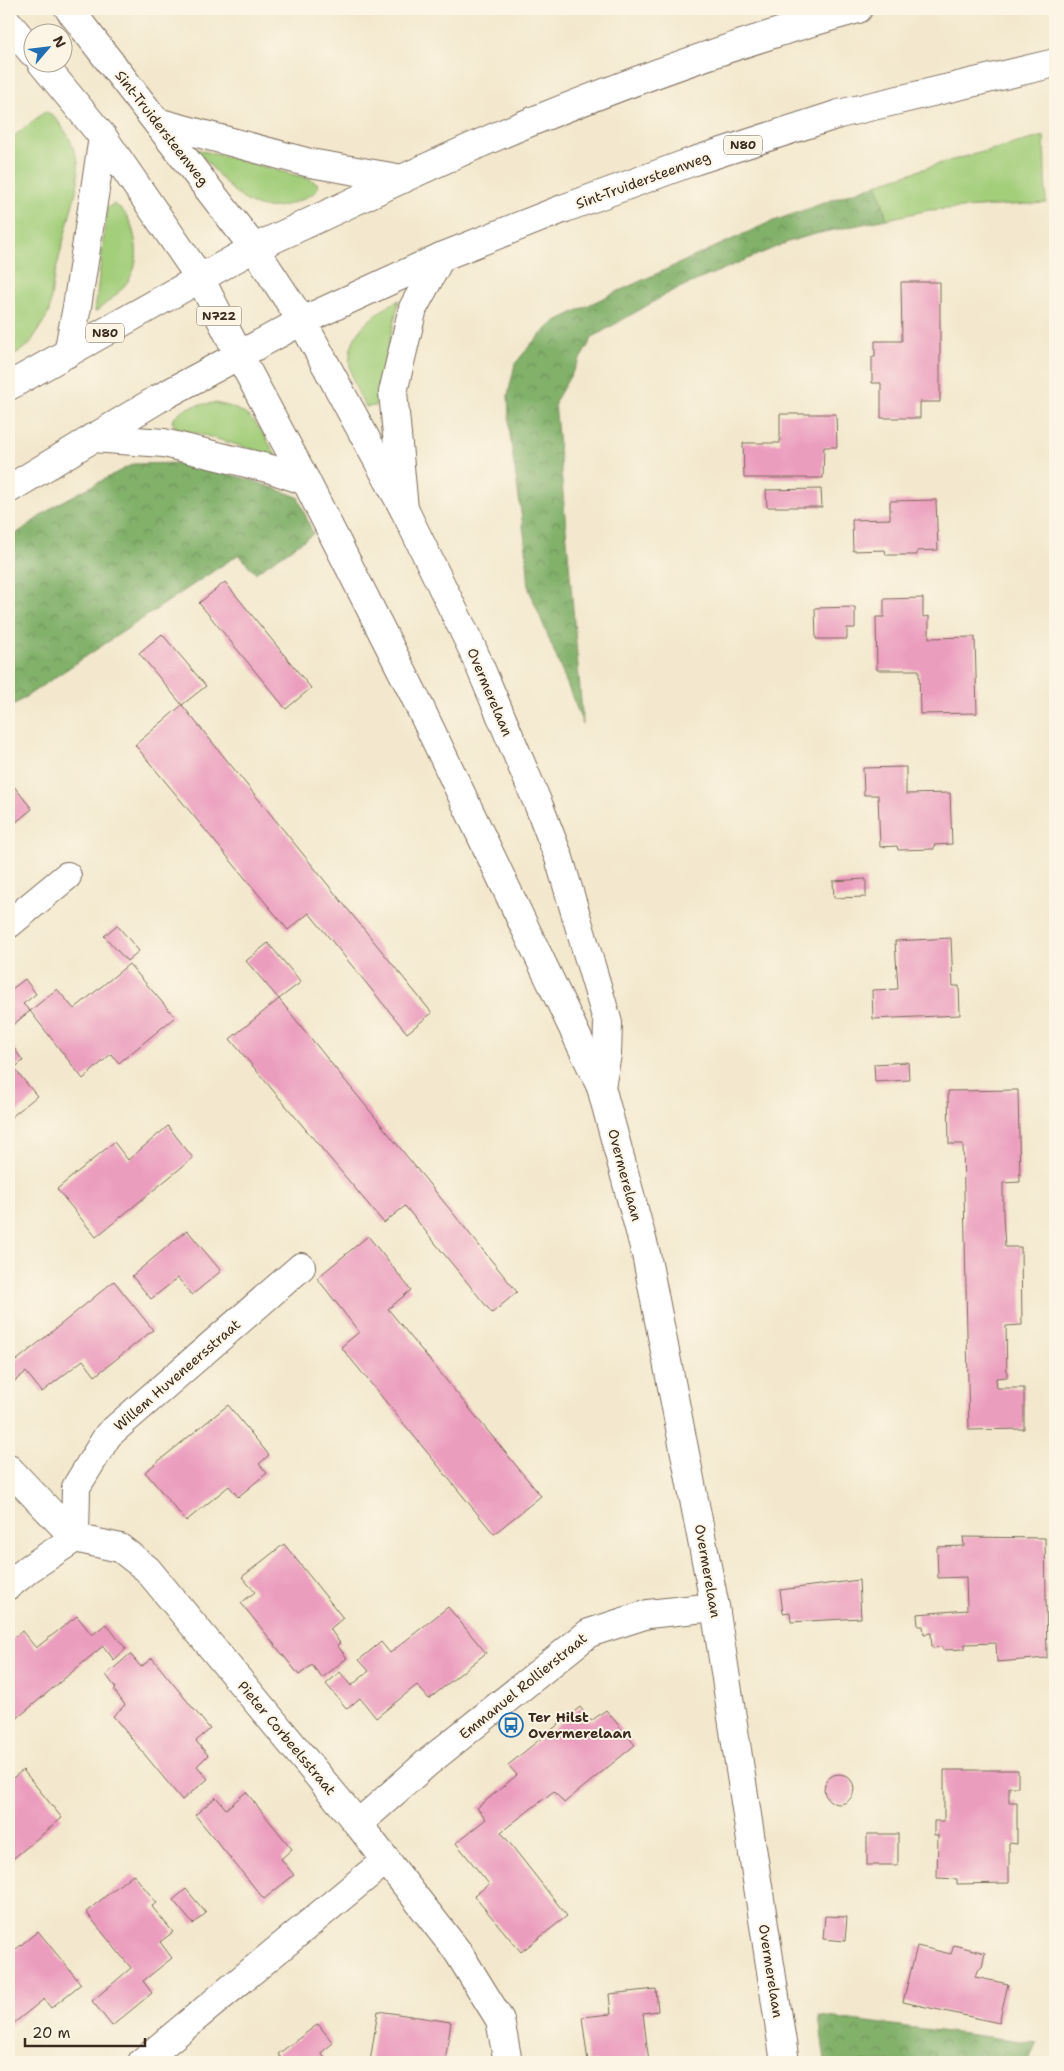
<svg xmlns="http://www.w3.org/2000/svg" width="1064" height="2071" viewBox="0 0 1064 2071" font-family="'Shantell Sans',sans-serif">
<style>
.grass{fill:#a3ce7a;stroke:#6f7c4c}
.forest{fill:url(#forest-crowns);stroke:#5e6e44}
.building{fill:#eb9dbe}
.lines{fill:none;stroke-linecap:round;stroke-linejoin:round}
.street-casing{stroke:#7b6c5b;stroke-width:30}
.secondary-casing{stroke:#7b6c5b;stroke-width:30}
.primary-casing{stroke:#7b6c5b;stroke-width:30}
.highway-casing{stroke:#7b6c5b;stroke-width:30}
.street{stroke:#fff;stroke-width:28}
.secondary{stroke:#fff;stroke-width:28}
.primary{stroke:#fff;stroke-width:28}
.highway{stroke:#fff;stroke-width:28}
.labels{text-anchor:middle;stroke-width:4;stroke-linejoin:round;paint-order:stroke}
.shield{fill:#fcf5e5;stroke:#75675a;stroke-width:1}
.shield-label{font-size:12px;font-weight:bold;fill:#3b2a1e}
.street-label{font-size:14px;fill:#3b2a1e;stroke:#fcf5e5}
.poi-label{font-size:14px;font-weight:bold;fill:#3b2a1e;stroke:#fcf5e5;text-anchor:start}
</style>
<defs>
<pattern id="forest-crowns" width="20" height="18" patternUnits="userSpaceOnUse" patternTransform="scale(1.25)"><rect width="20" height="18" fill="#82b16a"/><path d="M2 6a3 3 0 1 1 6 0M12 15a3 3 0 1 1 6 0" fill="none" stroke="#6c9057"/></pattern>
</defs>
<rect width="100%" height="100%" fill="#fcf5e5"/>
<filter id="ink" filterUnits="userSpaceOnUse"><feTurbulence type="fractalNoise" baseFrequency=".02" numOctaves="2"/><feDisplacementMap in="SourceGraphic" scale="10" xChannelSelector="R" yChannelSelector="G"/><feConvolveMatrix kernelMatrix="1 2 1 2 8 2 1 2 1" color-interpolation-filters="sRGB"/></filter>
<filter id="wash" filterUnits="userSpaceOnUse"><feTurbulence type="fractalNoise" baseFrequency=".0096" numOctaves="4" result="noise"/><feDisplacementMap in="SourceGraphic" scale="20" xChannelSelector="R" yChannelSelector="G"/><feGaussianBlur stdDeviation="1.12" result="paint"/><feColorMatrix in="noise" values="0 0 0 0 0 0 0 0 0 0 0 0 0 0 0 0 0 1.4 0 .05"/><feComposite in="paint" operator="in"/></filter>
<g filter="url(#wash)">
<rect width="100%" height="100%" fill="#f3e8cd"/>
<g class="grass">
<path d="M46,111L58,121L69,137L78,161V183L53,282L49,313L29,345L9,358V140Z"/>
<path d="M1044,136L1046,203L929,210L887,219L877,184L945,162Z"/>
<path d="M196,149L310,179L318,184L316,192C251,229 236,193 196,149Z"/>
<path d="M113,204C124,209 130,219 133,231C145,272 125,289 95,312L107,208Z"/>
<path d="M399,300L375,406L366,407C335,356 349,327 399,300Z"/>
<path d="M214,403C251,409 259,425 276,456L175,427L172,421C181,405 199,405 214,403Z"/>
</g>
<g class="forest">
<path d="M877,184L887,219L815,234L788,242L672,291L593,337L555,402L583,724L529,589L526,547L510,435L508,395L515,364L532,343L554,322L599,300L768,223Z"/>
<path d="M184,463L251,480L298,497L313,534L255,573L239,554L9,708V539L56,505L133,464Z"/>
<path d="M819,2016L1037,2043L1028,2062H825Z"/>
</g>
<g id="blocks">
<g class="building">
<path d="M901,282H940V402H920V418H881V383H872V357H875V341H902Z"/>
<path d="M780,414H836L837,447H824L823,478H744L743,443H780Z"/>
<path d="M821,489L822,507H767L766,490Z"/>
<path d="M936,500L938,550L917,551V555H886L885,550L853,551L852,520L890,519V501Z"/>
<path d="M225,582L311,688L286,709L199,603Z"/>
<path d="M923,598V617L929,616V638L975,637L977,713L920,714L919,670H877L876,617H884V599Z"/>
<path d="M855,607V628H847V639H816L815,608Z"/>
<path d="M162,634L206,686L182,705L139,653Z"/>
<path d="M182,705L432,1013L407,1033L309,913L288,930L135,745Z"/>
<path d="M906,767V794L950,793L952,844L934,845V849L898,850L897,846L880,847L878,795H864L863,768Z"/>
<path d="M9,780L32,809L9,828Z"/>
<path d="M866,879V897L834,898L833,881Z"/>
<path d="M117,925L139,951L127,961L104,936Z"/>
<path d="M951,938L953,986H959L960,1015L873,1019L872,990L898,989L895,941Z"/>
<path d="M268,943L301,982L279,999L246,961Z"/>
<path d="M129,964L175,1017L119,1063L111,1054L83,1079L30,1011L57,989L74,1009Z"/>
<path d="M25,979L36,994L23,1004L30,1011L9,1028V985L12,989Z"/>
<path d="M279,999L517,1292L492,1313L405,1206L384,1223L230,1039Z"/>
<path d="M9,1041L23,1061L14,1068L37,1096L9,1119Z"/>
<path d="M908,1062L909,1080L875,1082L874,1064Z"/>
<path d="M1018,1090L1020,1182L1003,1183V1215L1005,1247H1021L1022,1325L1006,1326L1007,1377L996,1378L997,1388H1024V1429L969,1430L963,1144H949L948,1091Z"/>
<path d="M168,1126L193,1158L96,1237L57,1189L114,1142L128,1160Z"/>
<path d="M187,1230L221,1271L192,1295L178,1278L151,1299L132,1276Z"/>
<path d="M368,1236L411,1290L388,1309L541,1496L494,1534L341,1347L359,1332L317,1278Z"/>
<path d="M114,1281L153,1330L95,1376L83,1360L42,1392L26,1372L12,1383L9,1379V1352L16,1361Z"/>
<path d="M228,1405L269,1455L259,1464L267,1473L238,1497L229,1486L186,1521L145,1472Z"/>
<path d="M963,1537L1045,1538L1047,1658L997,1662L996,1643L965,1644V1649L943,1650L942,1647L932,1648L931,1633L924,1634L923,1626H918L917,1614L967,1610L966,1577L938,1578L937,1547L964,1546Z"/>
<path d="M284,1544L343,1618L330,1629L340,1643L337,1645L347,1658L322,1678L312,1665L299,1675L241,1603L255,1592L242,1577Z"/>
<path d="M859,1580L861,1618L791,1622L790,1612L783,1613L780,1590Z"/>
<path d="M448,1607L486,1653L429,1699L417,1685L376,1718L360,1698L347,1709L326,1684L340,1672L351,1686L369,1671L359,1660L381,1642L390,1653Z"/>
<path d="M77,1616L92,1635L106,1624L126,1649L114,1660L103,1646L9,1725V1642L22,1631L36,1648Z"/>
<path d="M130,1654L141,1667L152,1658L210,1729L196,1741L208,1755L197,1766L208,1779L182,1800L113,1716L125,1705L114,1690L116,1688L106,1675Z"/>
<path d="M580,1707L591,1721L606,1710L635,1745L564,1803L554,1791L501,1832L567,1916L521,1952L474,1896L489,1884L456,1843L486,1819L477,1808L517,1775L508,1765Z"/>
<path d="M23,1770L62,1818L9,1862V1781Z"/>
<path d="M944,1770H1018V1787H1009V1802H1017V1844L1009,1843V1883L957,1884V1879L937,1878L938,1835H934V1821H944Z"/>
<circle cx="839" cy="1789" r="15"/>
<path d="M246,1792L292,1849L281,1859L294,1875L264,1899L195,1815L216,1797L226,1809Z"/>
<rect x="867" y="1834" width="31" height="31"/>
<path d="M133,1874L157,1903L152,1906L153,1908L173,1932L160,1942L172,1958L143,1981L152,1993L112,2026L92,2001L131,1968L86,1912Z"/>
<path d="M186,1889L206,1913L193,1924L173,1900Z"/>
<path d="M825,1916L847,1917L845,1941L823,1939Z"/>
<path d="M38,1931L81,1984L51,2008L44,1999L9,2027V1955Z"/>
<path d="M954,1945L985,1953L982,1967L977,1971L975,1977L1008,1984L999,2023L903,2002L917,1946L951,1954Z"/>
<path d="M656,1989L658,2011L643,2013L649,2062H588L582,2017L611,2014L609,1994Z"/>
<path d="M378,2011L451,2022L445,2062H370Z"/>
<path d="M318,2024L333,2043L321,2053L326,2060L322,2062H284L278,2054Z"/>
</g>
</g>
</g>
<g filter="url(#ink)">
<use href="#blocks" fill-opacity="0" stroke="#7b6c5b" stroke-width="1"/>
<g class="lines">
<g class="street-casing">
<g id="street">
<path d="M302,321L404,509L472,648L539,806L559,858L608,1023L607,1054L601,1087"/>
<path d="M239,355L306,481L414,695L601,1087L646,1254L715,1607L785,2062"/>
<path d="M92,438L164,443L271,469L306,481"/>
<path d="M9,924L67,876"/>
<path d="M9,1469L75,1538L120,1548L147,1569L358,1824L458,1952L500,2020L508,2062"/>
<path d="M75,1538L76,1487L108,1435L301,1267"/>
<path d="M9,1585L30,1568L75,1538"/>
<path d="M358,1824L427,1763L589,1633L648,1614L715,1607"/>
<path d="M142,2062L386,1860"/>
</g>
</g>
<g class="secondary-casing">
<g id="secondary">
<path d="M69,9L254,248"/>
<path d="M9,24L32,52"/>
<path d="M41,62L103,137L200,278"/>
<path d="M157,122L310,163L403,179"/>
</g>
</g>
<g class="primary-casing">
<g id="primary">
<path d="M254,248C347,206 439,159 533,121C639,78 748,39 858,9"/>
<path d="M302,321L441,257L565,208L694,161L839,114L1055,63"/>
<path d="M404,509L393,392L413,308L441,257"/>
</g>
</g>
<g class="highway-casing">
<g id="highway">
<path d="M200,278L239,355"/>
<path d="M68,353L77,307L103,137"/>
<path d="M9,386L254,248L302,321L158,399L9,489"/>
</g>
</g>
<use href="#street" class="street"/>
<use href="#secondary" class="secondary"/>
<use href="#primary" class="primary"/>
<use href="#highway" class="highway"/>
</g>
</g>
<defs>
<g id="bus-ring" transform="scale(1.25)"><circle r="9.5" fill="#fcf5e5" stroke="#1f6fb2" stroke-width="1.5"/><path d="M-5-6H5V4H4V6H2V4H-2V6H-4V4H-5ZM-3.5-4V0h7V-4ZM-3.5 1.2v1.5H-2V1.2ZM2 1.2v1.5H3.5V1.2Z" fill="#1f6fb2"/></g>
</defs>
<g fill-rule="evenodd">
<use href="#bus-ring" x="511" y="1725"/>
</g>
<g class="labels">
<g class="shield">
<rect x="724" y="135.5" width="38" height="19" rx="4"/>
<rect x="196.5" y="306.5" width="45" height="19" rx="4"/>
<rect x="86" y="323.5" width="38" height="19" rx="4"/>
</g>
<g class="shield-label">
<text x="743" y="149">N80</text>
<text x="219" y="320">N722</text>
<text x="105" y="337">N80</text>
</g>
<g class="street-label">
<text transform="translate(162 128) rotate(52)" y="5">Sint-Truidersteenweg</text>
<text transform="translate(643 180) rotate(-20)" y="5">Sint-Truidersteenweg</text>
<text transform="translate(490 692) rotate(67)" y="5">Overmerelaan</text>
<text transform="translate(625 1175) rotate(75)" y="5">Overmerelaan</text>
<text transform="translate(177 1375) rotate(-41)" y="5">Willem Huveneersstraat</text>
<text transform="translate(708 1571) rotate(80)" y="5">Overmerelaan</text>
<text transform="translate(523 1686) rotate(-39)" y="5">Emmanuel Rollierstraat</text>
<text transform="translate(287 1738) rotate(50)" y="5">Pieter Corbeelsstraat</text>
<text transform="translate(771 1971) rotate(81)" y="5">Overmerelaan</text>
</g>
<g class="poi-label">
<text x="528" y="1722">Ter Hilst<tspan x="528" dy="16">Overmerelaan</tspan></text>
</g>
</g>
<rect width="1064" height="2071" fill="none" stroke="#fcf5e5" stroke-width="30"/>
<g transform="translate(48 48) rotate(62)"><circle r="24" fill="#fcf5e5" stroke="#afa495"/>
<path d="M0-4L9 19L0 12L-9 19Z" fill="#1f6fb2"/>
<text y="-8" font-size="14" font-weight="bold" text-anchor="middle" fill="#3b2a1e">N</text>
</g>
<path d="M25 2038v8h120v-8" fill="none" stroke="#3b2a1e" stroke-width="2.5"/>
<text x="32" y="2038" font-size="15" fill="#3b2a1e" stroke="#fcf5e5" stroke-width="4" paint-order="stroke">20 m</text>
</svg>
